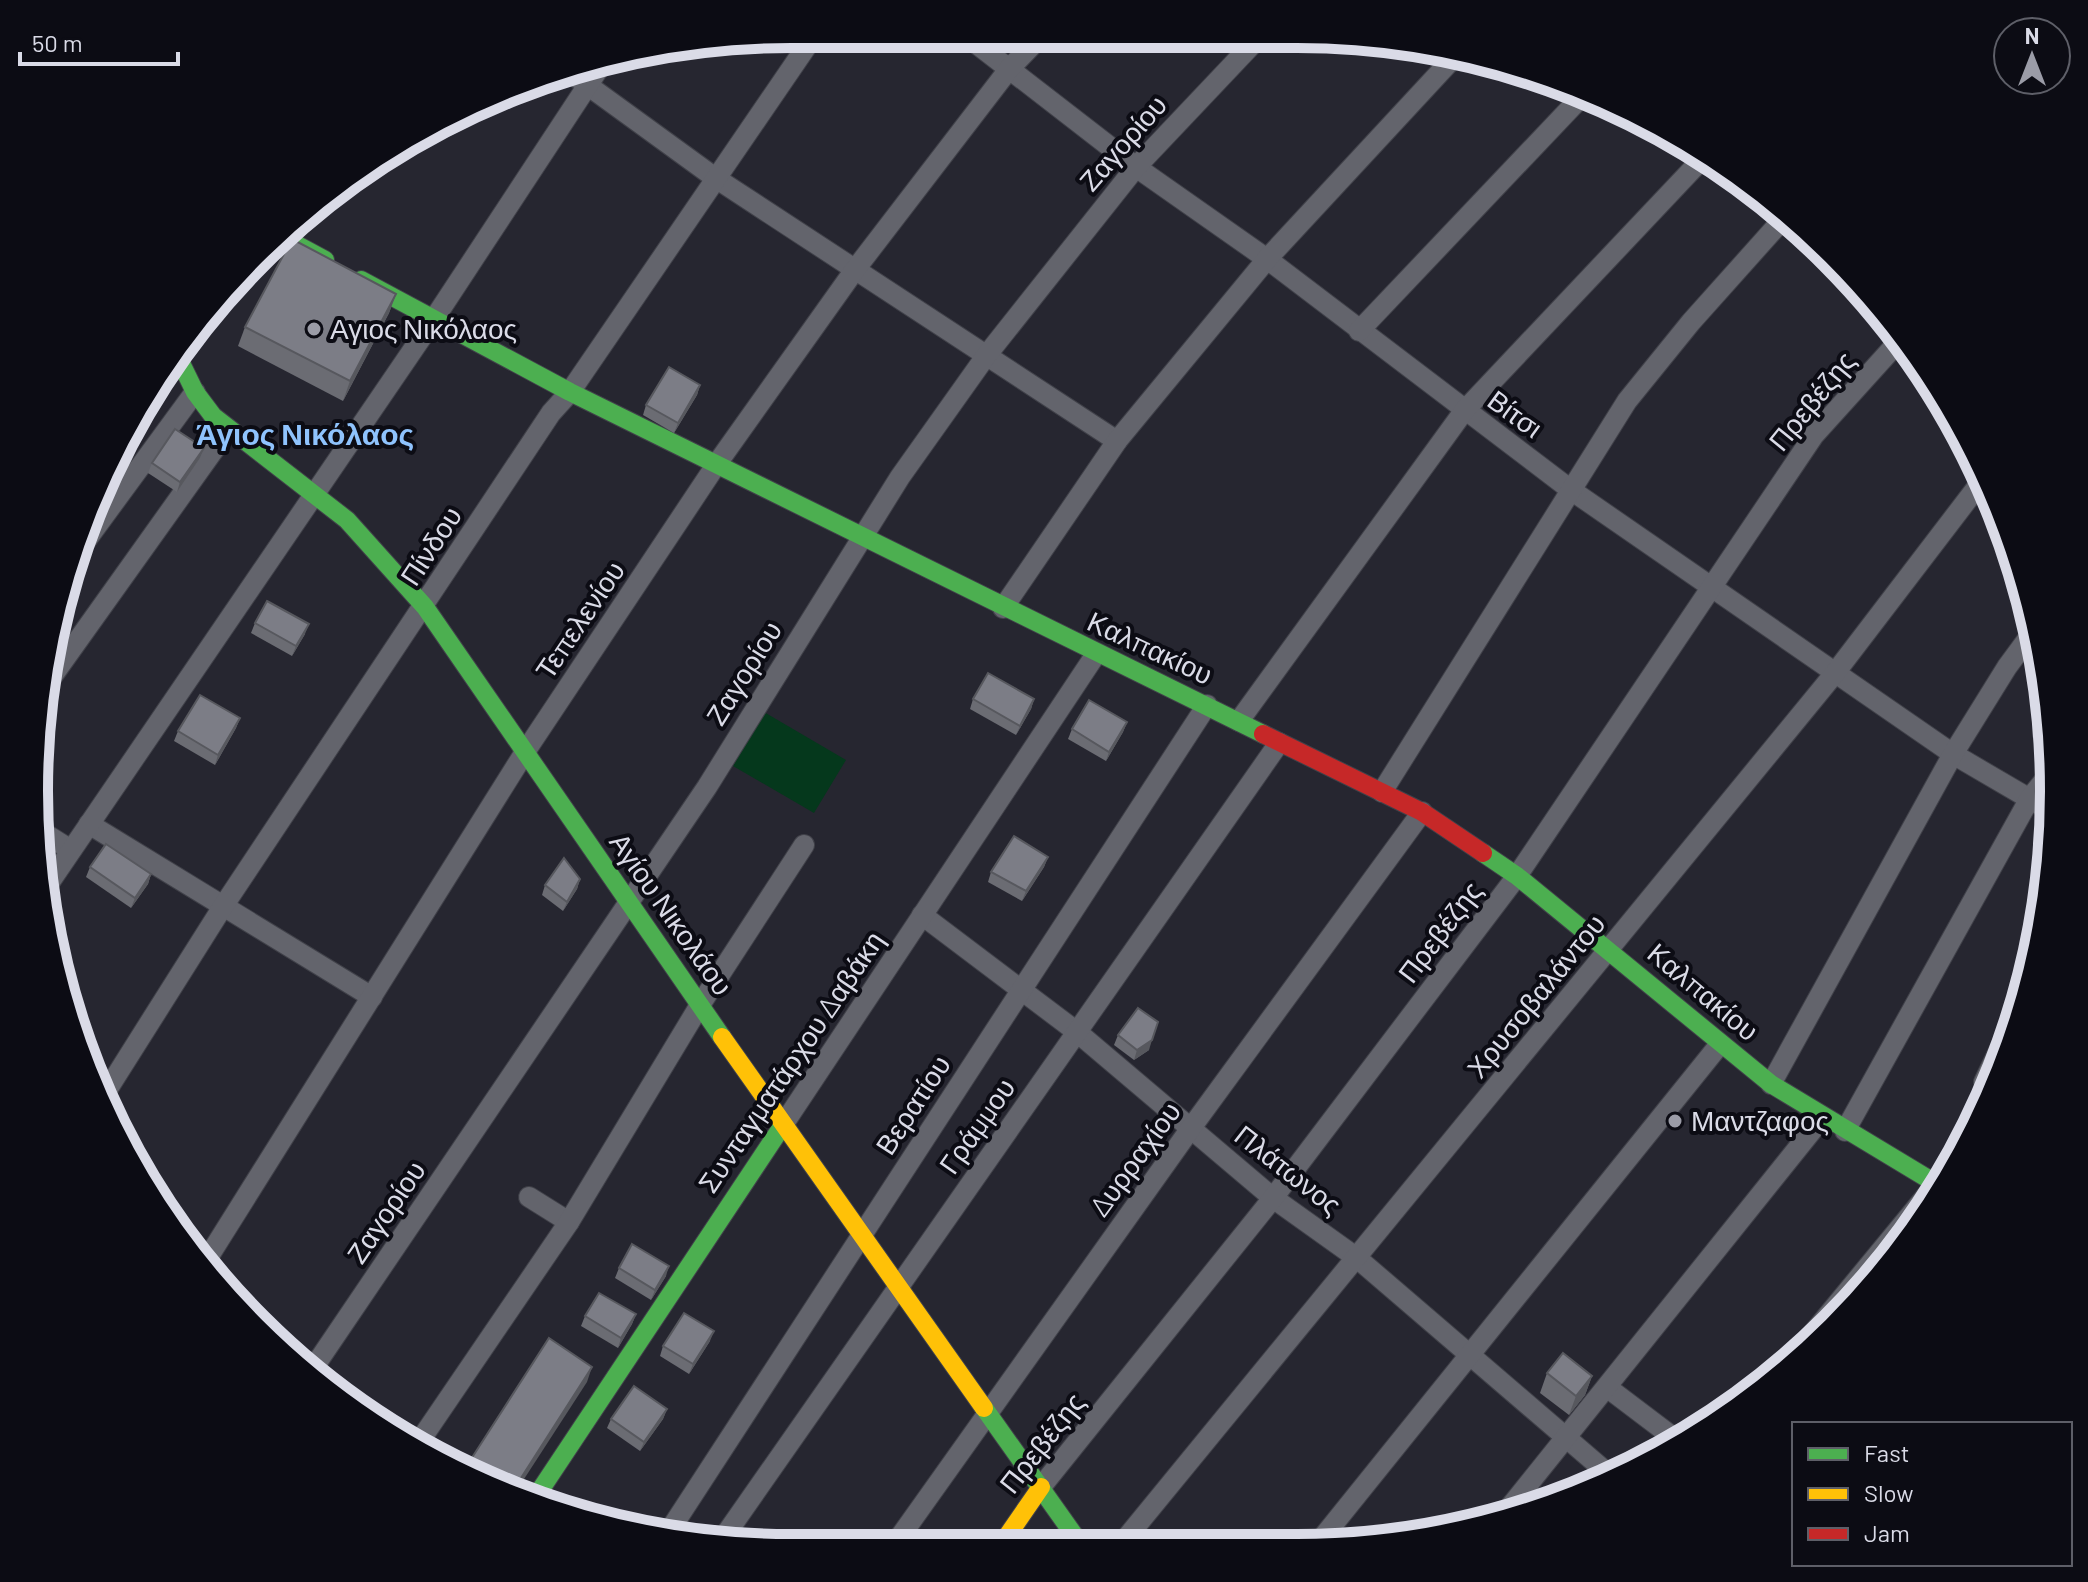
<svg xmlns="http://www.w3.org/2000/svg" width="2088" height="1582" viewBox="0 0 2088 1582" font-family="Barlow,sans-serif">
<style>
.green{fill:#05381c}
.lines{fill:none;stroke-linecap:round;stroke-linejoin:round}
.street-casing{stroke:#404149;stroke-width:22}
.fast-casing{stroke:#404149;stroke-width:20}
.slow-casing{stroke:#404149;stroke-width:20}
.jam-casing{stroke:#404149;stroke-width:20}
.street{stroke:#63646c;stroke-width:20}
.fast{stroke:#4caf50;stroke-width:18}
.slow{stroke:#ffc107;stroke-width:18}
.jam{stroke:#c62828;stroke-width:18}
.wall{fill:#6b6c73}
.shaded-wall{fill:#57585e}
.building{fill:#7c7d86;stroke:#57585e;stroke-width:2}
.poi-dot{fill:#9b9ca7;stroke:#0c0c14;stroke-width:3}
.labels{text-anchor:middle;stroke-width:8;stroke-linejoin:round;paint-order:stroke}
.street-label{font-size:28px;fill:#dadbe7;stroke:#0c0c14}
.poi-label{font-size:28px;fill:#dadbe7;stroke:#0c0c14;text-anchor:start}
.neighbourhood-label{font-size:30px;font-weight:bold;fill:#8fc3fd;stroke:#0c0c14}
.rim{fill:none;stroke:#dadbe7;stroke-width:10}
</style>
<rect width="100%" height="100%" fill="#262630"/>
<path class="green" d="M764,712L846,760L814,813L733,766Z"/>
<g class="lines">
<g class="street-casing">
<g id="street">
<path d="M964,34L1136,167L1267,259L1571,490L1953,754L2052,812"/>
<path d="M568,71L714,177L1117,441"/>
<path d="M1722,168L1774,208"/>
<path d="M1359,331L1584,94"/>
<path d="M82,546L195,392"/>
<path d="M1003,608L1117,441L1267,259L1457,54"/>
<path d="M46,685L228,430"/>
<path d="M1239,721L1464,411L1704,157"/>
<path d="M1382,792L1627,401L1691,322L1784,218"/>
<path d="M89,824L372,997"/>
<path d="M36,828L71,850"/>
<path d="M45,889L434,319L605,59"/>
<path d="M922,915L1077,1032L1273,1198L1357,1258L1612,1477"/>
<path d="M1984,1082L2016,1015"/>
<path d="M1771,1084L1953,754L2007,667L2035,629"/>
<path d="M104,1095L222,908L551,413L570,392L815,34"/>
<path d="M783,1125L1096,654"/>
<path d="M1845,1131L2030,798L2052,771"/>
<path d="M529,1197L569,1222"/>
<path d="M204,1264L525,752L716,465L854,271L1009,69L1042,35"/>
<path d="M1791,1360L1936,1184"/>
<path d="M312,1370L707,787L900,477L986,356L1136,167L1261,35"/>
<path d="M1608,1388L1678,1441"/>
<path d="M415,1448L569,1222L700,1005L804,845"/>
<path d="M1041,1487L1273,1198L1517,876L1814,435L1899,341"/>
<path d="M536,1497L554,1509"/>
<path d="M1506,1512L1822,1118"/>
<path d="M666,1536L1207,705"/>
<path d="M721,1541L1279,743"/>
<path d="M897,1541L1191,1128L1422,812"/>
<path d="M1123,1542L1835,673L1984,478"/>
<path d="M1319,1542L1720,1044"/>
</g>
</g>
<g class="fast-casing">
<g id="fast">
<path d="M286,239L325,260"/>
<path d="M361,280L570,392L1263,734"/>
<path d="M178,357L195,392L213,416L347,520L425,607L722,1037"/>
<path d="M1483,853L1517,876L1771,1084L1940,1186"/>
<path d="M984,1408L1079,1542"/>
<path d="M533,1501L783,1125"/>
</g>
</g>
<g class="slow-casing">
<g id="slow">
<path d="M722,1037L984,1408"/>
<path d="M1003,1542L1041,1487"/>
</g>
</g>
<g class="jam-casing">
<path id="jam" d="M1263,734L1422,812L1483,853"/>
</g>
<use href="#street" class="street"/>
<use href="#fast" class="fast"/>
<use href="#slow" class="slow"/>
<use href="#jam" class="jam"/>
</g>
<g class="wall">
<path d="M396,294L389,313L343,401L238,346L245,327Z"/>
<path d="M700,385L697,395L674,433L643,415L646,405Z"/>
<path d="M204,448L200,458L177,492L148,473L152,463Z"/>
<path d="M255,623L305,634L292,656L251,633Z"/>
<path d="M973,699H1034L1031,709L1016,735L970,709Z"/>
<path d="M240,718L236,728L215,765L174,741L178,731Z"/>
<path d="M1127,722L1123,732L1106,761L1068,739L1072,729Z"/>
<path d="M1048,857L1044,867L1022,901L988,882L991,872Z"/>
<path d="M90,867L151,874L148,884L131,908L86,877Z"/>
<path d="M580,879L577,889L563,911L542,895L545,885Z"/>
<path d="M1118,1035L1149,1050L1134,1060L1114,1045Z"/>
<path d="M619,1268L666,1276L651,1300L615,1278Z"/>
<path d="M636,1314L632,1324L618,1348L581,1326L585,1316Z"/>
<path d="M710,1341L689,1374L660,1356L663,1346Z"/>
<path d="M1547,1373L1592,1376L1585,1395L1569,1415L1540,1393Z"/>
<path d="M667,1409L663,1419L640,1451L607,1428L611,1419Z"/>
</g>
<g class="shaded-wall">
<path d="M396,294L389,313L343,401L350,381Z"/>
<path d="M700,385L697,395L674,433L678,423Z"/>
<path d="M204,448L200,458L177,492L180,482Z"/>
<path d="M309,624L305,634L292,656L296,646Z"/>
<path d="M1034,699L1031,709L1016,735L1020,726Z"/>
<path d="M240,718L236,728L215,765L218,755Z"/>
<path d="M1127,722L1123,732L1106,761L1109,752Z"/>
<path d="M1048,857L1044,867L1022,901L1026,891Z"/>
<path d="M151,874L148,884L131,908L135,898Z"/>
<path d="M580,879L577,889L563,911L567,902Z"/>
<path d="M1152,1040L1149,1050L1134,1060L1137,1050Z"/>
<path d="M669,1266L666,1276L651,1300L655,1290Z"/>
<path d="M636,1314L632,1324L618,1348L621,1338Z"/>
<path d="M714,1331L710,1341L689,1374L693,1364Z"/>
<path d="M592,1367L587,1382L515,1493L512,1492Z"/>
<path d="M1592,1376L1585,1395L1569,1415L1576,1396Z"/>
<path d="M667,1409L663,1419L640,1451L644,1442Z"/>
</g>
<g class="building">
<path d="M292,239L396,294L350,381L245,327Z"/>
<path d="M669,367L700,385L678,423L646,405Z"/>
<path d="M175,429L204,448L180,482L152,463Z"/>
<path d="M267,601L309,624L296,646L255,623Z"/>
<path d="M988,673L1034,699L1020,726L973,699Z"/>
<path d="M200,695L240,718L218,755L178,731Z"/>
<path d="M1089,700L1127,722L1109,752L1072,729Z"/>
<path d="M1014,836L1048,857L1026,891L991,872Z"/>
<path d="M106,844L151,874L135,898L90,867Z"/>
<path d="M564,858L580,879L567,902L545,885Z"/>
<path d="M1138,1008L1158,1022L1152,1040L1137,1050L1118,1035Z"/>
<path d="M632,1244L669,1266L655,1290L619,1268Z"/>
<path d="M599,1293L636,1314L621,1338L585,1316Z"/>
<path d="M684,1313L714,1331L693,1364L663,1346Z"/>
<path d="M549,1338L592,1367L512,1492L464,1470Z"/>
<path d="M1563,1353L1592,1376L1576,1396L1547,1373Z"/>
<path d="M634,1386L667,1409L644,1442L611,1419Z"/>
</g>
<g class="poi-dot">
<circle cx="314" cy="329" r="8"/>
<circle cx="1675" cy="1121" r="8"/>
</g>
<g class="labels">
<g class="street-label">
<text transform="translate(1123 143) rotate(-49)" y="10">Ζαγορίου</text>
<text transform="translate(1812 401) rotate(-51)" y="10">Πρεβέζης</text>
<text transform="translate(1515 414) rotate(36)" y="10">Βίτσι</text>
<text transform="translate(431 546) rotate(-57)" y="10">Πίνδου</text>
<text transform="translate(580 620) rotate(-56)" y="10">Τεπελενίου</text>
<text transform="translate(1150 648) rotate(25)" y="10">Καλπακίου</text>
<text transform="translate(744 673) rotate(-58)" y="10">Ζαγορίου</text>
<text transform="translate(671 914) rotate(55)" y="10">Αγίου Νικολάου</text>
<text transform="translate(1440 932) rotate(-53)" y="10">Πρεβέζης</text>
<text transform="translate(1703 992) rotate(40)" y="10">Καλπακίου</text>
<text transform="translate(1536 996) rotate(-51)" y="10">Χρυσοβαλάντου</text>
<text transform="translate(791 1062) rotate(-56)" y="10">Συνταγματάρχου Δαβάκη</text>
<text transform="translate(913 1105) rotate(-57)" y="10">Βερατίου</text>
<text transform="translate(977 1126) rotate(-55)" y="10">Γράμμου</text>
<text transform="translate(1135 1159) rotate(-54)" y="10">Δυρραχίου</text>
<text transform="translate(1288 1170) rotate(38)" y="10">Πλάτωνος</text>
<text transform="translate(386 1212) rotate(-56)" y="10">Ζαγορίου</text>
<text transform="translate(1042 1443) rotate(-52)" y="10">Πρεβέζης</text>
</g>
<g class="poi-label">
<text x="330" y="339">Αγιος Νικόλαος</text>
<text x="1691" y="1131">Μαντζαφος</text>
</g>
<g class="neighbourhood-label">
<text x="305" y="445">Άγιος Νικόλαος</text>
</g>
</g>
<path d="M0 0H2088V1582H0ZM791 48H1297A743 743 0 0 1 2040 791V791A743 743 0 0 1 1297 1534H791A743 743 0 0 1 48 791V791A743 743 0 0 1 791 48Z" fill="#0c0c14" fill-rule="evenodd"/>
<path class="rim" d="M791 48H1297A743 743 0 0 1 2040 791V791A743 743 0 0 1 1297 1534H791A743 743 0 0 1 48 791V791A743 743 0 0 1 791 48Z"/>
<rect x="1792" y="1422" width="280" height="144" fill="#0c0c14" stroke="#5e5f68" stroke-width="2"/>
<rect x="1808" y="1448" width="40" height="12" fill="#4caf50" stroke="#5e5f68" stroke-width="2"/>
<text x="1864" y="1462" font-size="24" fill="#dadbe7">Fast</text>
<rect x="1808" y="1488" width="40" height="12" fill="#ffc107" stroke="#5e5f68" stroke-width="2"/>
<text x="1864" y="1502" font-size="24" fill="#dadbe7">Slow</text>
<rect x="1808" y="1528" width="40" height="12" fill="#c62828" stroke="#5e5f68" stroke-width="2"/>
<text x="1864" y="1542" font-size="24" fill="#dadbe7">Jam</text>
<g transform="translate(2032 56)"><circle r="38" fill="#0c0c14" stroke="#5e5f68" stroke-width="2"/>
<path d="M0-6L14 30L0 20L-14 30Z" fill="#9b9ca7"/>
<text y="-12" font-size="22" font-weight="bold" text-anchor="middle" fill="#dadbe7">N</text>
</g>
<path d="M20 52v12h158v-12" fill="none" stroke="#dadbe7" stroke-width="4"/>
<text x="32" y="52" font-size="24" fill="#dadbe7" stroke="#0c0c14" stroke-width="6" paint-order="stroke">50 m</text>
</svg>
